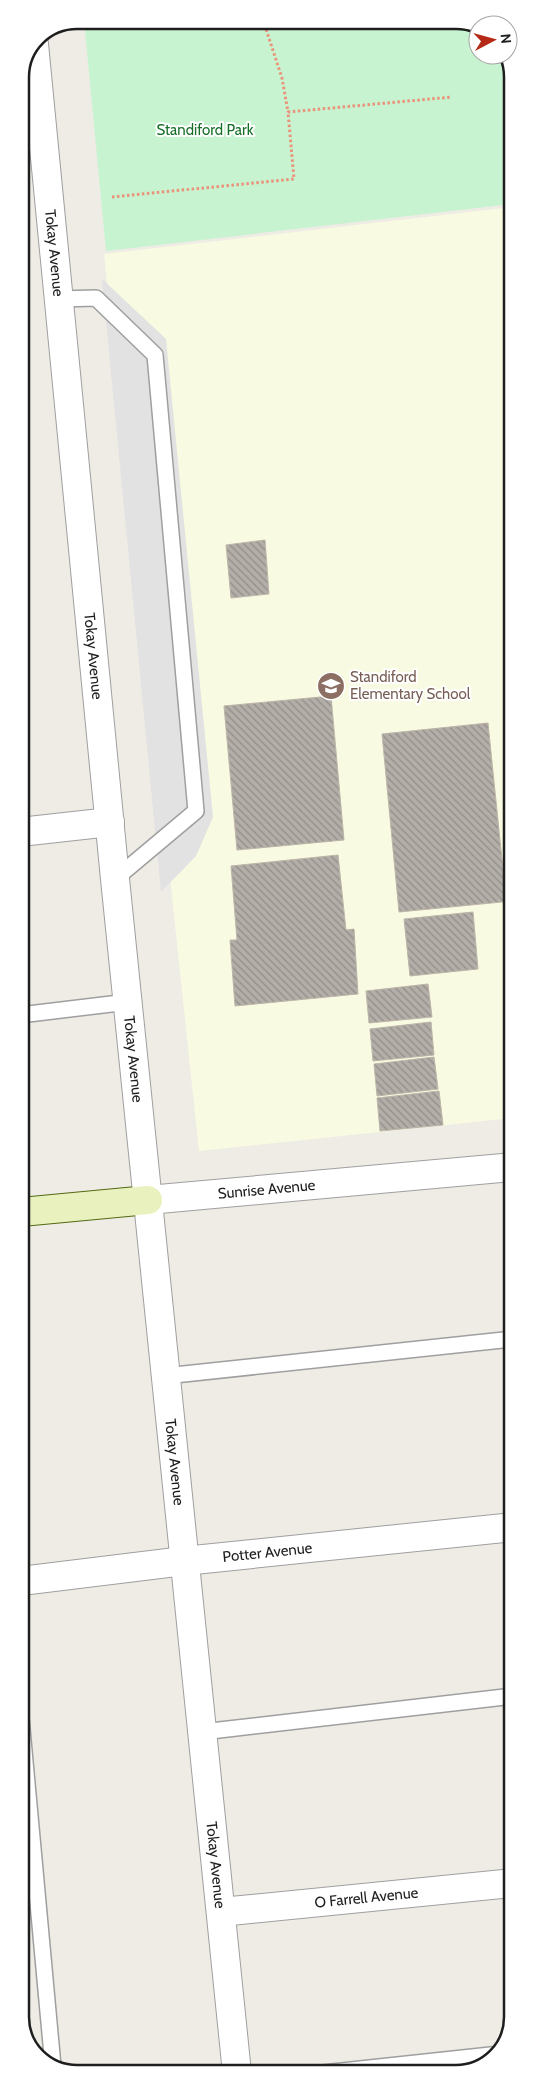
<svg xmlns="http://www.w3.org/2000/svg" width="533" height="2094" viewBox="0 0 533 2094" font-family="Cabin,sans-serif">
<style>
.education{fill:#f8fbe1}
.park{fill:#c7f3d0}
.parking{fill:#e2e2e2}
.building{fill:url(#building-back-hatch);stroke:#beb5a9}
.lines{fill:none;stroke-linecap:round;stroke-linejoin:round}
.lane-casing{stroke:#9f9f9f;stroke-width:18}
.street-casing{stroke:#9f9f9f;stroke-width:30}
.secondary-casing{stroke:#546911;stroke-width:30}
.path{stroke:#ea937a;stroke-width:3;stroke-dasharray:2.5 2.5;stroke-linecap:butt}
.lane{stroke:#fff;stroke-width:15}
.street{stroke:#fff;stroke-width:28}
.secondary{stroke:#e9f2bf;stroke-width:28}
.labels{text-anchor:middle;stroke-width:4;stroke-linejoin:round;paint-order:stroke}
.park-label{font-size:15px;fill:#18702a;stroke:#fff}
.street-label{font-size:15px;fill:#1e1e1e;stroke:#fff}
.education-label{font-size:15px;fill:#785e54;stroke:#fff;text-anchor:start}
.rim{fill:none;stroke:#1e1e1e;stroke-width:2.5}
</style>
<defs>
<pattern id="building-back-hatch" width="6" height="6" patternUnits="userSpaceOnUse" patternTransform="scale(1.25)"><rect width="6" height="6" fill="#b3aea8"/><path d="M-1 5l2 2M0 0l6 6M5-1l2 2" fill="none" stroke="#918d88"/></pattern>
</defs>
<rect width="100%" height="100%" fill="#eeece5"/>
<path class="education" d="M512,207L513,1118L199,1151L104,254Z"/>
<path class="park" d="M84,20H464L478,27V55H506L512,66V204L106,251Z"/>
<path class="parking" d="M102,279L166,339L213,817L196,856L161,892Z"/>
<g class="building">
<path d="M265,540L269,594L231,598L226,545Z"/>
<path d="M331,696L344,840L237,850L224,706Z"/>
<path d="M488,723L504,879L512,878V901L399,912L382,734Z"/>
<path d="M338,855L346,930L354,929L358,994L235,1006L230,940H237L231,866Z"/>
<path d="M473,912L478,969L410,976L404,919Z"/>
<path d="M428,984L432,1017L369,1023L366,991Z"/>
<path d="M431,1022L434,1055L373,1061L370,1029Z"/>
<path d="M434,1057L438,1089L377,1096L374,1064Z"/>
<path d="M439,1091L443,1125L380,1131L377,1098Z"/>
</g>
<g class="lines">
<g class="lane-casing">
<g id="lane">
<path d="M58,299L96,298L155,355L196,811L115,879"/>
<path d="M20,1015L128,1002"/>
<path d="M165,1376L513,1339"/>
<path d="M21,1718L53,2066"/>
<path d="M202,1732L513,1696"/>
<path d="M323,2073L500,2054"/>
</g>
</g>
<g class="street-casing">
<g id="street">
<path id="s1" d="M34,44L115,879L237,2073"/>
<path d="M20,832L110,822"/>
<path id="s2" d="M148,1200L513,1167"/>
<path id="s3" d="M21,1581L184,1561L513,1527"/>
<path id="s4" d="M221,1912L513,1883"/>
</g>
</g>
<g class="secondary-casing">
<path id="secondary" d="M21,1212L148,1200"/>
</g>
<g class="path">
<path d="M263,20L282,78L288,112"/>
<path d="M112,197L294,179L288,112L452,97"/>
</g>
<use href="#lane" class="lane"/>
<use href="#street" class="street"/>
<use href="#secondary" class="secondary"/>
</g>
<defs>
<g id="school-disc" transform="scale(1.4375)"><circle r="9.5" fill="#8d6e63" stroke="#fff"/><path d="M0-5L7-2L0 1L-7-2ZM-4 1L0 2.5L4 1V4Q0 6-4 4Z" fill="#fff"/></g>
</defs>
<g fill-rule="evenodd">
<use href="#school-disc" x="331" y="686"/>
</g>
<g class="labels">
<g class="park-label">
<text x="205" y="135">Standiford Park</text>
</g>
<g class="street-label">
<text dy="5" stroke="none"><textPath href="#s1" startOffset="210">Tokay Avenue</textPath></text>
<text dy="5" stroke="none"><textPath href="#s1" startOffset="615">Tokay Avenue</textPath></text>
<text dy="5" stroke="none"><textPath href="#s1" startOffset="1020">Tokay Avenue</textPath></text>
<text dy="5" stroke="none"><textPath href="#s2" startOffset="119">Sunrise Avenue</textPath></text>
<text dy="5" stroke="none"><textPath href="#s1" startOffset="1425">Tokay Avenue</textPath></text>
<text dy="5" stroke="none"><textPath href="#s3" startOffset="248">Potter Avenue</textPath></text>
<text dy="5" stroke="none"><textPath href="#s1" startOffset="1830">Tokay Avenue</textPath></text>
<text dy="5" stroke="none"><textPath href="#s4" startOffset="146">O Farrell Avenue</textPath></text>
</g>
<g class="education-label">
<text x="350" y="682">Standiford<tspan x="350" dy="17">Elementary School</tspan></text>
</g>
</g>
<path d="M0 0H533V2094H0ZM77 29H456A48 48 0 0 1 504 77V2017A48 48 0 0 1 456 2065H77A48 48 0 0 1 29 2017V77A48 48 0 0 1 77 29Z" fill="#fff" fill-rule="evenodd"/>
<path class="rim" d="M77 29H456A48 48 0 0 1 504 77V2017A48 48 0 0 1 456 2065H77A48 48 0 0 1 29 2017V77A48 48 0 0 1 77 29Z"/>
<g transform="translate(493 40) rotate(84)"><circle r="24" fill="#ffffff" stroke="#a5a5a5"/>
<path d="M0-4L9 19L0 12L-9 19Z" fill="#b52a17"/>
<text y="-8" font-size="14" font-weight="bold" text-anchor="middle" fill="#1e1e1e">N</text>
</g>
</svg>
